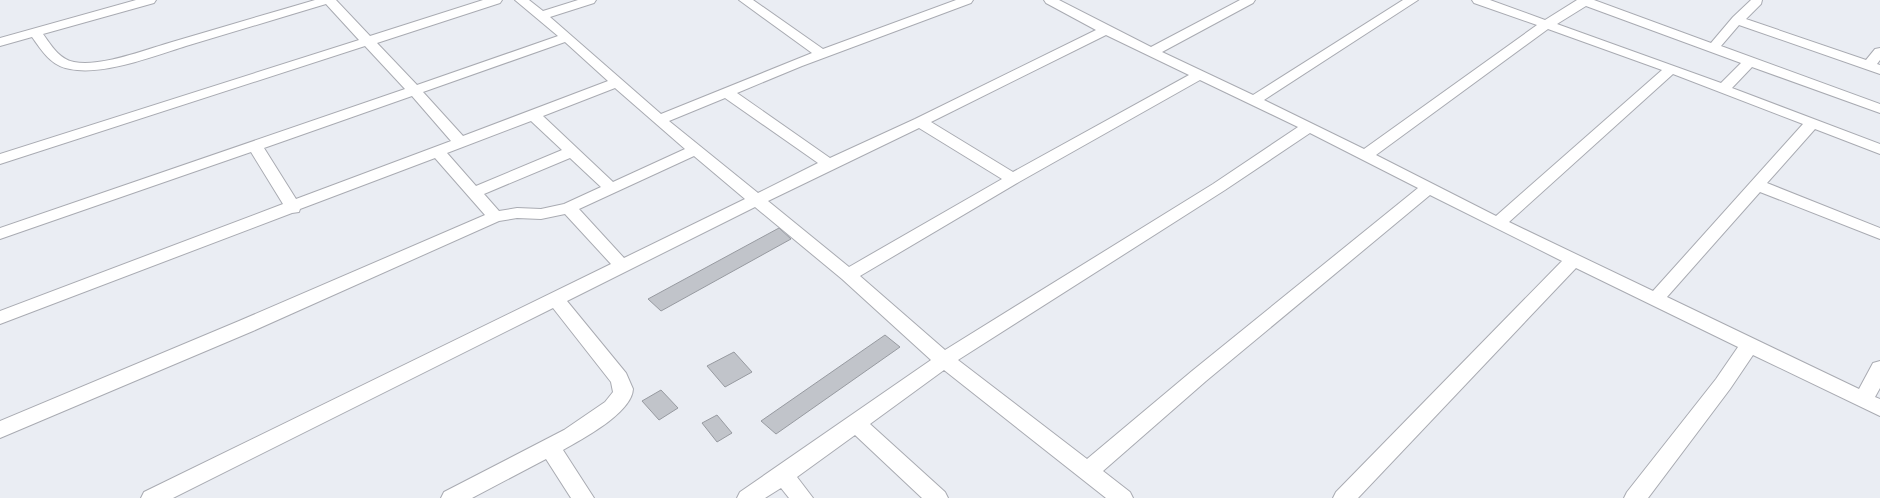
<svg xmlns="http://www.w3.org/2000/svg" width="1880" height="498" viewBox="0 0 1880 498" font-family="'Archivo Narrow',sans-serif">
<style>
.building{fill:#c1c4ca;stroke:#979aa0}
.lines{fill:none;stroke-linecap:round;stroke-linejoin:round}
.minor-casing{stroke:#a9abb2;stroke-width:2}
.minor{fill:#fff;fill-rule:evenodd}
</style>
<rect width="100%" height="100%" fill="#eaedf3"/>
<g class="building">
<path d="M779,228L791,239L661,311L648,299Z"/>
<path d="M885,335L900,347L776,434L761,421Z"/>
<path d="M734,352L752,372L725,387L707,366Z"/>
<path d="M661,390L678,408L659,420L642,401Z"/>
<path d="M717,415L732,433L717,442L702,423Z"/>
</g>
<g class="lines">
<g class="minor-casing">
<path id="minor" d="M136,0H156L154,3L43,34C51,45 59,59 74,62C102,67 144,50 172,42C219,28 267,14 315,0H336L370,36L483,0H502L500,3L377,43L417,85L558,36L515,0H529L543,11L578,0H596L594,3L550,17L661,114L812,53L739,0H753L823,49L956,0H973L971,3L802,66L737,93L830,158L915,119L1096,30L1046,3L1044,0H1059L1151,47L1240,0H1255L1253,3L1162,52L1253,95L1403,0H1418L1264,100L1364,149L1537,25L1474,3L1472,0H1490L1545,20L1577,0H1594L1711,43L1733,17L1751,0H1762L1761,4L1746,19L1866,60L1875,49L1880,48V60L1877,64L1880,65V74L1739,25L1721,46L1880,104V113L1752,67L1732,88L1880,144V154L1815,129L1767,183L1880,228V239L1760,192L1667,297L1859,389L1873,363L1880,361V388L1875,397L1880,399V416L1753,355L1730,389L1648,498H1624L1627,492L1716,379L1738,347L1576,268L1358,498H1333L1336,492L1562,261L1430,195L1206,381L1103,471L1130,492L1133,498H1106L944,370L870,424L945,492L948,498H922L855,435L797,477L813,498H789L781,488L765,498H737L740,492L931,360L842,279L755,207L567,301L626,373L633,389C632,413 582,439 563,450L594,498H571L546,459L472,498H441L444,492L564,430L605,402L613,392L611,382L553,308L173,498H141L144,492L611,264L565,214L541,219L517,218L499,221L253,331L0,438V421L239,321L485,215L435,158L300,209L299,212L292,213L0,324V311L283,204L251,152L0,239V228L405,89L365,46L0,164V154L359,40L326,4C280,18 233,32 186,46C154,56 103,76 70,69C51,66 43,52 32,37L0,46V38ZM1586,6L1741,63L1721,83L1557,24ZM1548,29L1662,70L1496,216L1376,155ZM1106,35L1189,75L1013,172L931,122ZM565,42L608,81L463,136L423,92ZM1673,74L1803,124L1653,291L1509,222ZM1200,80L1298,127L1213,184L945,350L860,276L1019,182ZM615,88L685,149L613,182L543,116ZM412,96L451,141L296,199L264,148ZM725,98L818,163L758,193L669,121ZM531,121L562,150L476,186L447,153ZM919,128L1002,179L849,267L768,201ZM1310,133L1418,188L1192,371L1087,459L958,360L1225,190ZM694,156L745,199L624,258L579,209ZM570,158L601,187L564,204L541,209L517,208L499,211L484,194Z"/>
</g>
<use href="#minor" class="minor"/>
</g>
</svg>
